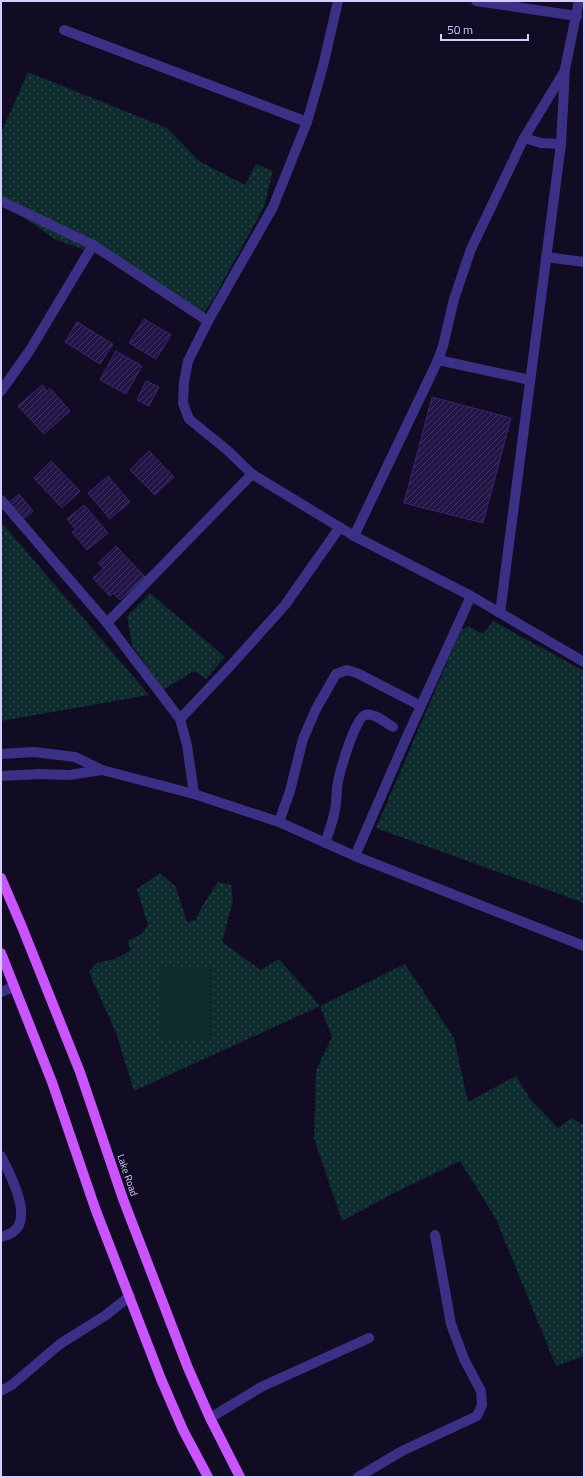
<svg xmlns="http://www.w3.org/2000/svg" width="585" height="1478" viewBox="0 0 585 1478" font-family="'Titillium Web',sans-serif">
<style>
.grass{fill:url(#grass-dots)}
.garden{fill:#0e2c2d}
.building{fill:url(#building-hatch);stroke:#3a2574}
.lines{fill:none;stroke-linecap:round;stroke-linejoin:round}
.minor{stroke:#3a3187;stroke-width:10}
.major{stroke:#ca54ff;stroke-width:10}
.labels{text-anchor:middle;stroke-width:3.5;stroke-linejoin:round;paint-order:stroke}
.street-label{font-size:10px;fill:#d6cdff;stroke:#110b23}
</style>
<defs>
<pattern id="grass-dots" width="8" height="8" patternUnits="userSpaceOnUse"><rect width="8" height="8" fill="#0e2c2d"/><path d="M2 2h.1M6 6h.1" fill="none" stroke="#30494c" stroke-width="1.8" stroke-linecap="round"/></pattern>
<pattern id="building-hatch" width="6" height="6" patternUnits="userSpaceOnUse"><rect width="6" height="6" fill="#221546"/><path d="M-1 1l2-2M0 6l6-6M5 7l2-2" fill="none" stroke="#413662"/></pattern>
</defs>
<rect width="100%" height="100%" fill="#110b23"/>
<g class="grass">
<path d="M28,72L167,128L199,161L245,185L256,164L273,171L264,207L210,305L199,318L103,256L56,240L1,201V133Z"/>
<path d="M1,522L149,695L1,721Z"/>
<path d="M150,593L225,657L206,679L194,671L163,690L132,645L127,616Z"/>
<path d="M493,621L584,671V903L376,828L461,630L468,626L483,634Z"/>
<path d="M160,873L176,887L187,922L196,920L201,908L218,882L231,885L233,901L222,942L261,970L279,959L320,1006L405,964L454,1038L468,1102L516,1076L530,1099L558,1128L571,1118L584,1125V1356L556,1366L496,1219L460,1161L392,1194L342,1221L314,1138L316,1070L332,1037L320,1006L134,1091L117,1035L89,972L96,963L115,959L131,950L127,941L142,934L148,925L137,889Z"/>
</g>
<path class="garden" d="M160,966L211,967V1041L159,1040Z"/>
<g class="building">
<path d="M144,319L171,335L156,359L129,343Z"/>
<path d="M77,322L113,344L100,364L65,342Z"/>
<path d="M116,351L142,366L126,394L100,380Z"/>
<path d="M146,381L159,387L149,406L137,400Z"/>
<path d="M42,385L47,391L50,388L70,411L44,434L18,406Z"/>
<path d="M432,397L511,418L483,523L404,503Z"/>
<path d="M149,451L174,477L155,495L130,470Z"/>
<path d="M51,461L80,491L62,508L34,478Z"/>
<path d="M108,476L130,502L110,519L88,493Z"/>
<path d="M19,494L33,511L22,520L7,504Z"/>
<path d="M84,505L108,533L87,550L72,532L76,530L67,519Z"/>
<path d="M116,546L145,577L120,600L113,593L110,596L93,578L104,568L98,563Z"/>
</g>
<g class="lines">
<g class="minor">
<path d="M338,1L323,66L307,122L273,207L208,321L188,361L184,382L183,403L189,419L227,450L252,474L354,536L471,596L584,662"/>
<path d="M476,1L577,16"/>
<path d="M64,30L307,122"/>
<path d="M524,138L564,72"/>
<path d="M1,201L93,245L208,321"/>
<path d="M546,257L584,262"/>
<path d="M438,360L530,380"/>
<path d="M1,391L30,350L93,245"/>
<path d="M1,500L107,623L180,719L187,745L194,794"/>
<path d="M354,536L438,360L443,346L454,299L471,249L524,138L541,143L561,144"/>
<path d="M500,613L561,144L565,69L579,1"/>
<path d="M107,623L252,474"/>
<path d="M180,719L232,664L285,605L340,527"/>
<path d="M1,754L34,752L75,757L102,770L194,794L279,822L355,856L584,946"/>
<path d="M1,776L41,774L69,775L102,770"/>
<path d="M279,822L290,791L303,739L316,709L336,674L347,670L357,673L421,706"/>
<path d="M325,843C329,832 333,821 335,810C337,801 336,791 338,782C340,771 355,718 365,715C374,712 386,723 393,727"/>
<path d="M355,856L405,741L471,596"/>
<path d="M1,992L14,987"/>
<path d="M1,1156C9,1172 34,1218 13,1232C10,1234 5,1236 1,1237"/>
<path d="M1,1391L13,1384L60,1344L106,1315L130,1296"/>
<path d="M210,1418L261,1387L369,1338"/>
<path d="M358,1477L402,1451L477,1416L482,1405L481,1391L464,1359L451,1324L435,1235"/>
</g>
<g class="major">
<path d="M1,878L22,927L80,1072L123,1199L188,1368L210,1418L240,1477"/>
<path d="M1,953L52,1082L95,1208L161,1379L183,1430L208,1477"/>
</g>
</g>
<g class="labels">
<g class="street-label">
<text transform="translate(128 1175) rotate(71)" y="4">Lake Road</text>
</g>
</g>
<rect width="585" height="1478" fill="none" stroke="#d6cdff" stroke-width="4"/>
<path d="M441 34v6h87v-6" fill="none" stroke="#d6cdff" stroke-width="2"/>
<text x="447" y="34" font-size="12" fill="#d6cdff" stroke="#110b23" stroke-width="3" paint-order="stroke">50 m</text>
</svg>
